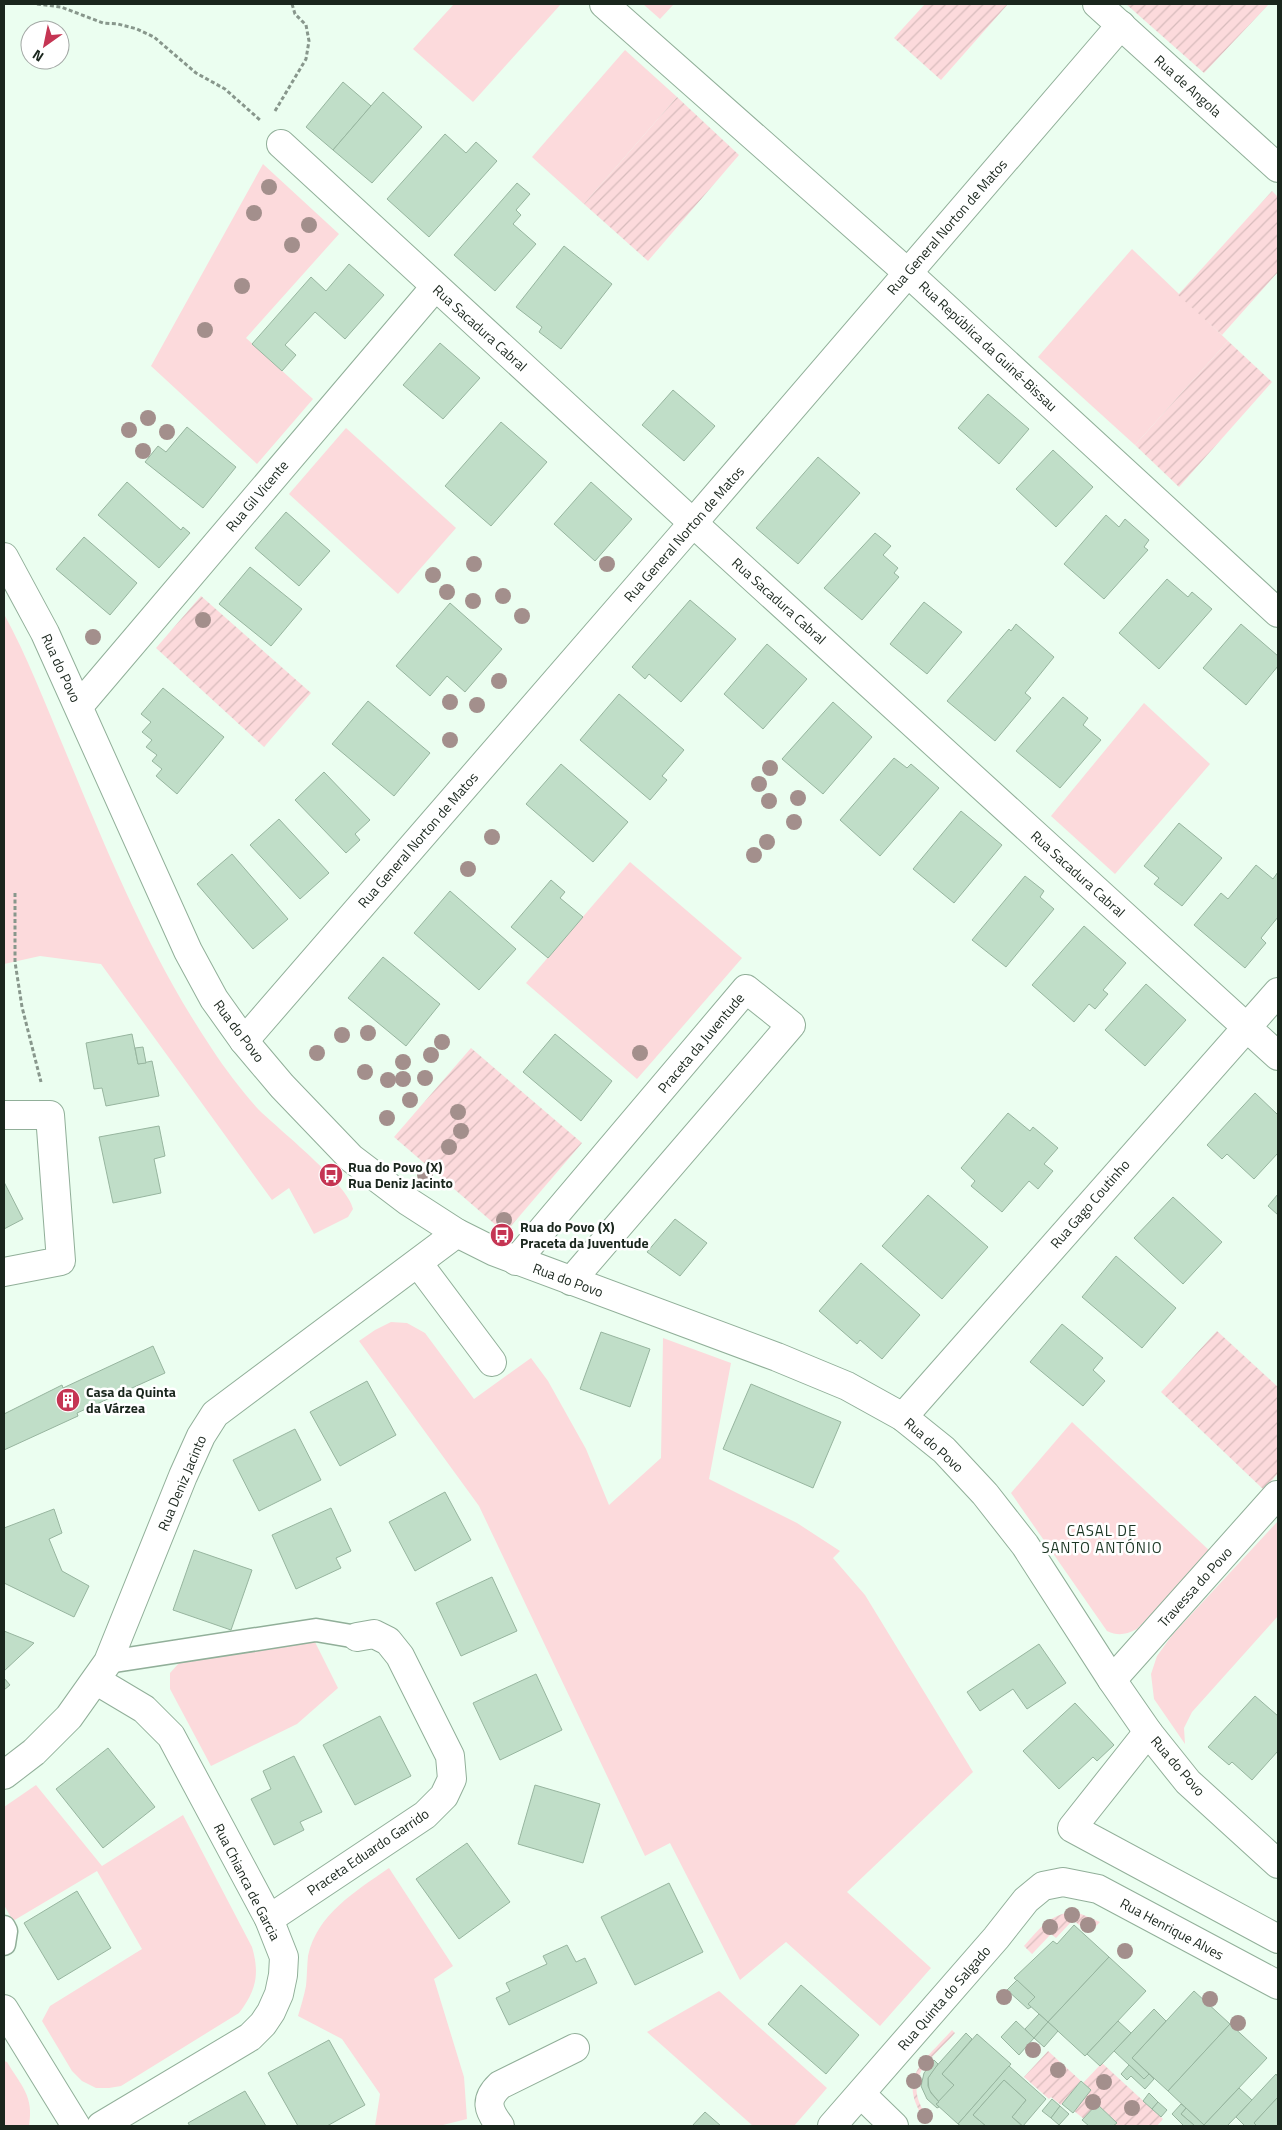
<svg xmlns="http://www.w3.org/2000/svg" width="1282" height="2130" viewBox="0 0 1282 2130" font-family="'Titillium Web',sans-serif">
<style>
.grass{fill:#fcdadc}
.garden{fill:url(#garden-furrows)}
.building{fill:#c0dec8;stroke:#97b59f}
.lines{fill:none;stroke-linecap:round;stroke-linejoin:round}
.lane-casing{stroke:#91af99;stroke-width:25}
.street-casing{stroke:#91af99;stroke-width:30}
.secondary-casing{stroke:#91af99;stroke-width:30}
.path{stroke:#88978c;stroke-width:3;stroke-dasharray:4 2.5;stroke-linecap:butt}
.lane{stroke:#fff;stroke-width:22}
.street{stroke:#fff;stroke-width:28}
.secondary{stroke:#fff;stroke-width:28}
.tree{fill:#a38f8c}
.labels{text-anchor:middle;stroke-width:5;stroke-linejoin:round;paint-order:stroke}
.street-label{font-size:14px;fill:#1a261d;stroke:#fff}
.poi-label{font-size:14px;font-weight:bold;fill:#1a261d;stroke:#fff;text-anchor:start}
.neighbourhood-label{font-size:15px;letter-spacing:1px;fill:#1c3624;stroke:#fff}
</style>
<defs>
<pattern id="garden-furrows" width="10" height="10" patternUnits="userSpaceOnUse" patternTransform="scale(1.25)"><rect width="10" height="10" fill="#fcdadc"/><path d="M-1 1l2-2M0 10L10 0M9 11l2-2" fill="none" stroke="#d7bbbc"/></pattern>
</defs>
<rect width="100%" height="100%" fill="#ebfef0"/>
<g class="grass">
<path d="M454,4H561L473,102L413,49Z"/>
<path d="M643,4H674L660,19Z"/>
<path d="M625,50L677,97L584,204L532,157Z"/>
<path d="M263,164L339,234L246,338L313,399L257,464L151,366Z"/>
<path d="M1132,249L1228,341L1135,445L1038,357Z"/>
<path d="M346,428L456,528L398,594L289,494Z"/>
<path d="M4,614C27,656 45,703 64,748C107,851 149,955 212,1049C225,1069 242,1091 258,1109C278,1129 349,1185 353,1209L348,1217L314,1234L289,1188L272,1200L101,964L40,956L4,964Z"/>
<path d="M1144,703L1210,764L1115,874L1051,816Z"/>
<path d="M630,862L742,958L637,1079L526,983Z"/>
<path d="M391,1322L407,1323L425,1333L474,1399L531,1358L548,1381L586,1449L609,1505L661,1458L663,1338L731,1363L709,1479L797,1523L840,1551L833,1558L865,1595L973,1772L847,1892L931,1968L880,2026L786,1942L740,1980L670,1843L645,1856L479,1506L359,1341L375,1330Z"/>
<path d="M1072,1422L1211,1552L1137,1629C1125,1635 1118,1636 1107,1631L1011,1493Z"/>
<path d="M1278,1521V1616L1192,1712L1184,1728L1185,1744L1154,1699L1151,1674L1157,1656L1173,1634Z"/>
<path d="M313,1638L338,1688L297,1724L211,1766L170,1689V1673L179,1663Z"/>
<path d="M36,1785L102,1866L183,1815L252,1947C260,1974 256,1991 239,2013L121,2086L109,2088H96L82,2081L72,2071L42,2021L50,2006L142,1949L97,1871L13,1921L4,1905V1807Z"/>
<path d="M389,1868L453,1966L434,1979L464,2077L467,2119L439,2126H375L380,2094L342,2039L298,2016C301,2006 304,1996 306,1986C307,1976 307,1966 308,1956C317,1914 356,1891 389,1868Z"/>
<path d="M719,1991L827,2088L794,2126H753L647,2032Z"/>
<path d="M4,2061L7,2062C22,2087 34,2096 29,2126H4Z"/>
</g>
<g class="garden">
<path d="M925,4H1008L941,80L894,38Z"/>
<path d="M1126,4H1269L1204,73Z"/>
<path d="M677,97L739,155L648,261L584,204Z"/>
<path d="M1272,191L1278,197V272L1222,335L1178,295Z"/>
<path d="M1228,341L1272,382L1179,487L1135,445Z"/>
<path d="M201,596L311,693L264,747L156,648Z"/>
<path d="M471,1048L582,1143L505,1233L394,1137Z"/>
<path d="M1217,1331L1278,1387V1473L1264,1490L1161,1392Z"/>
<path d="M1074,1911L1100,1922L1089,1933L1073,1920L1056,1938L1051,1934L1032,1954L1024,1946C1040,1928 1049,1915 1074,1911Z"/>
<path d="M952,2030L955,2033C927,2064 899,2079 930,2121L927,2123C895,2078 922,2064 952,2030Z"/>
<path d="M1048,2051L1081,2081L1061,2105L1051,2097L1049,2099L1024,2077Z"/>
<path d="M1102,2063L1163,2119L1157,2126H1113L1117,2123L1097,2104L1084,2119L1074,2111L1091,2090L1083,2083Z"/>
</g>
<g class="building">
<path d="M343,82L371,106L333,150L306,127Z"/>
<path d="M383,92L422,127L372,183L333,150Z"/>
<path d="M445,134L466,153L476,142L497,161L429,237L387,199Z"/>
<path d="M517,183L530,194L516,210L521,215L513,224L536,244L495,291L454,255Z"/>
<path d="M564,246L612,284L561,349L539,332L542,327L516,307Z"/>
<path d="M349,264L384,295L345,339L315,312L285,345L296,355L282,371L252,344L311,277L326,291Z"/>
<path d="M440,343L480,378L443,419L403,385Z"/>
<path d="M673,390L715,426L684,461L642,425Z"/>
<path d="M988,394L1029,429L999,464L958,428Z"/>
<path d="M501,422L547,462L491,526L445,486Z"/>
<path d="M187,427L236,467L203,508L145,462L158,446L166,452Z"/>
<path d="M1053,450L1093,487L1056,527L1016,489Z"/>
<path d="M818,457L860,493L798,564L756,528Z"/>
<path d="M127,482L181,530L183,527L190,533L159,568L98,515Z"/>
<path d="M591,482L632,519L595,561L554,524Z"/>
<path d="M286,512L330,551L299,586L255,548Z"/>
<path d="M1106,515L1119,527L1125,519L1149,540L1144,547L1148,550L1104,599L1064,564Z"/>
<path d="M875,533L891,546L883,555L898,568L894,573L899,577L862,620L824,588Z"/>
<path d="M84,537L137,583L110,615L56,569Z"/>
<path d="M250,567L302,609L271,646L219,604Z"/>
<path d="M1167,579L1188,597L1192,592L1212,609L1159,669L1119,633Z"/>
<path d="M690,600L736,639L681,702L649,674L645,679L632,667Z"/>
<path d="M924,602L962,632L927,674L890,644Z"/>
<path d="M450,603L502,649L465,692L447,676L430,696L396,666Z"/>
<path d="M1016,624L1054,657L1025,693L1031,698L995,741L947,701L1009,629L1011,631Z"/>
<path d="M1241,624L1278,656V666L1246,705L1203,668Z"/>
<path d="M767,644L807,679L763,729L724,694Z"/>
<path d="M163,688L224,737L177,794L156,776L162,769L152,761L157,755L146,747L152,740L142,732L151,722L141,714Z"/>
<path d="M619,694L684,750L662,776L667,780L650,800L580,740Z"/>
<path d="M1063,697L1088,718L1083,725L1101,740L1060,788L1016,751Z"/>
<path d="M368,701L430,753L394,796L332,744Z"/>
<path d="M833,702L872,737L823,794L782,759Z"/>
<path d="M894,758L907,768L911,764L939,788L880,856L840,820Z"/>
<path d="M561,764L628,822L593,862L526,804Z"/>
<path d="M324,772L370,820L355,834L360,840L346,853L295,800Z"/>
<path d="M961,811L1002,845L954,903L913,869Z"/>
<path d="M279,819L329,873L300,899L250,845Z"/>
<path d="M1179,823L1222,858L1182,906L1154,884L1159,878L1144,866Z"/>
<path d="M232,854L288,919L253,949L197,884Z"/>
<path d="M1256,865L1273,879L1278,872V917L1261,938L1266,943L1245,968L1194,925L1221,893L1228,899Z"/>
<path d="M1025,876L1044,891L1040,897L1054,909L1006,967L972,940Z"/>
<path d="M551,880L565,892L560,898L583,917L548,958L511,927Z"/>
<path d="M450,891L516,949L479,990L414,933Z"/>
<path d="M1084,926L1126,963L1103,990L1108,994L1095,1009L1089,1004L1074,1022L1032,985Z"/>
<path d="M383,957L440,1004L406,1046L348,998Z"/>
<path d="M1146,984L1186,1020L1145,1066L1105,1030Z"/>
<path d="M132,1034L138,1064L152,1061L159,1096L106,1106L102,1088L94,1089L86,1043Z"/>
<path d="M555,1034L612,1081L581,1121L523,1072Z"/>
<path d="M143,1047L146,1063L138,1064L135,1048Z"/>
<path d="M1255,1093L1277,1114L1278,1113V1153L1254,1179L1227,1154L1222,1159L1207,1145Z"/>
<path d="M1008,1113L1030,1131L1033,1127L1058,1148L1044,1164L1053,1171L1038,1189L1029,1181L1002,1212L971,1186L975,1181L961,1168Z"/>
<path d="M159,1126L165,1156L154,1159L161,1193L113,1203L99,1137Z"/>
<path d="M4,1182L23,1219L4,1229Z"/>
<path d="M1278,1194V1215L1268,1206Z"/>
<path d="M928,1195L988,1247L942,1299L882,1246Z"/>
<path d="M1173,1197L1222,1242L1183,1284L1134,1238Z"/>
<path d="M675,1219L707,1243L680,1276L647,1252Z"/>
<path d="M1116,1256L1176,1308L1142,1348L1082,1297Z"/>
<path d="M861,1263L920,1315L882,1359L860,1340L857,1344L819,1311Z"/>
<path d="M1062,1324L1103,1358L1093,1370L1105,1381L1083,1406L1030,1362Z"/>
<path d="M601,1332L650,1349L630,1407L580,1389Z"/>
<path d="M153,1346L165,1373L77,1413L78,1416L4,1450V1414L62,1385L63,1388Z"/>
<path d="M367,1381L396,1435L340,1466L310,1412Z"/>
<path d="M751,1384L841,1422L813,1488L723,1449Z"/>
<path d="M295,1429L321,1480L259,1511L233,1460Z"/>
<path d="M445,1492L471,1540L415,1571L389,1522Z"/>
<path d="M331,1508L351,1551L336,1558L341,1568L296,1589L272,1535Z"/>
<path d="M54,1509L62,1533L49,1539L62,1571L89,1586L74,1617L4,1583V1528Z"/>
<path d="M194,1550L252,1570L231,1630L173,1610Z"/>
<path d="M492,1577L517,1631L461,1656L436,1603Z"/>
<path d="M4,1631L34,1643L4,1671Z"/>
<path d="M1039,1644L1066,1683L1027,1709L1013,1689L980,1711L967,1692Z"/>
<path d="M536,1674L562,1730L500,1760L473,1703Z"/>
<path d="M4,1678L10,1685L4,1690Z"/>
<path d="M1255,1696L1278,1716V1751L1252,1780L1232,1762L1229,1765L1208,1747Z"/>
<path d="M1075,1703L1114,1745L1097,1761L1093,1757L1059,1789L1023,1751Z"/>
<path d="M380,1716L411,1776L355,1805L323,1745Z"/>
<path d="M108,1748L155,1807L103,1848L56,1789Z"/>
<path d="M294,1756L322,1812L300,1822L304,1830L274,1845L251,1799L271,1789L263,1771Z"/>
<path d="M535,1785L600,1804L583,1863L518,1844Z"/>
<path d="M467,1843L510,1902L459,1939L416,1879Z"/>
<path d="M669,1883L703,1952L635,1985L601,1917Z"/>
<path d="M77,1891L111,1948L58,1980L24,1923Z"/>
<path d="M1074,1925L1109,1957L1048,2022L1028,2004L1035,1997L1014,1978L1053,1941L1057,1944Z"/>
<path d="M567,1945L576,1962L585,1958L597,1983L509,2025L496,1998L510,1991L506,1983L547,1964L543,1956Z"/>
<path d="M1109,1957L1146,1991L1085,2056L1048,2022Z"/>
<path d="M1017,1980L1035,1997L1028,2004L1031,2007L1028,2009L1007,1990Z"/>
<path d="M801,1985L859,2035L826,2074L768,2024Z"/>
<path d="M1194,1991L1230,2024L1168,2091L1132,2058Z"/>
<path d="M1154,2009L1166,2021L1132,2058L1149,2074L1144,2079L1114,2051Z"/>
<path d="M1039,2014L1048,2022L1034,2038L1025,2029Z"/>
<path d="M1016,2021L1034,2038L1019,2055L1001,2037Z"/>
<path d="M1118,2021L1131,2033L1100,2066L1087,2054Z"/>
<path d="M1048,2022L1058,2031L1044,2047L1034,2038Z"/>
<path d="M1230,2024L1267,2058L1204,2125L1168,2091Z"/>
<path d="M966,2033L972,2039L942,2074L954,2085L939,2102L929,2090L928,2078L933,2070Z"/>
<path d="M977,2034L1011,2064L958,2124L936,2104L954,2085L942,2074Z"/>
<path d="M329,2040L365,2105L327,2126H298L268,2073Z"/>
<path d="M934,2060L938,2064L928,2078V2086L931,2093L939,2102L936,2104L939,2107L937,2108L927,2099L921,2086L924,2073Z"/>
<path d="M1129,2065L1144,2079L1149,2074L1154,2079L1145,2089L1131,2076L1127,2080L1121,2074Z"/>
<path d="M1009,2066L1046,2099L1023,2126L1012,2117L1026,2100L1004,2080L973,2115L986,2126H961L958,2124Z"/>
<path d="M1276,2074L1278,2077V2097L1254,2123L1257,2126H1245L1236,2117Z"/>
<path d="M1004,2080L1026,2100L1012,2117L1022,2126H986L973,2115Z"/>
<path d="M1081,2081L1091,2090L1073,2113L1062,2104Z"/>
<path d="M1239,2088L1252,2100L1227,2126H1195L1181,2114L1186,2108L1204,2125Z"/>
<path d="M245,2091L266,2126H190L188,2123Z"/>
<path d="M1149,2093L1158,2102L1152,2109L1143,2101Z"/>
<path d="M1278,2097V2126H1257L1254,2123Z"/>
<path d="M1052,2099L1060,2106L1051,2118L1042,2111Z"/>
<path d="M1158,2102L1167,2110L1161,2117L1152,2109Z"/>
<path d="M1097,2104L1117,2123L1113,2126H1089L1082,2120Z"/>
<path d="M1181,2104L1186,2108L1181,2114L1195,2126H1184L1172,2114Z"/>
<path d="M1060,2106L1069,2114L1059,2125L1051,2118Z"/>
<path d="M705,2112L721,2126H692Z"/>
</g>
<g class="lines">
<g class="lane-casing">
<g id="lane">
<path d="M108,1662L316,1630L357,1637"/>
<path d="M4,1927L6,1931L4,1944"/>
</g>
</g>
<g class="street-casing">
<g id="street">
<path d="M604,4L908,273L1278,613"/>
<path d="M1097,4L1278,168"/>
<path d="M281,144L693,523L1278,1056"/>
<path d="M79,706L435,287"/>
<path d="M244,1041L693,523L1121,25"/>
<path d="M4,1115H50L61,1261L4,1272"/>
<path d="M516,1261L746,989L791,1025L571,1281"/>
<path d="M418,1263L492,1362"/>
<path d="M903,1417L1278,992"/>
<path d="M1112,1680L1277,1495"/>
<path d="M97,1681L144,1709L171,1736L269,1919L284,1957L283,1975L279,1994L271,2012L263,2024L250,2037L101,2126"/>
<path d="M1148,1732L1072,1828L1278,1939"/>
<path d="M4,1775L34,1752L69,1717L108,1662L183,1476L201,1436L215,1414L457,1233"/>
<path d="M269,1919L425,1815L444,1796L452,1779L450,1756L400,1656L388,1641L374,1634L357,1637"/>
<path d="M4,2009L76,2126"/>
<path d="M861,2094L894,2126"/>
<path d="M500,2126C488,2110 484,2100 500,2085L575,2048"/>
<path d="M832,2126L996,1938L1026,1900L1043,1886L1063,1882L1098,1889L1278,1985"/>
</g>
</g>
<g class="secondary-casing">
<path id="secondary" d="M4,557L45,633L188,951L214,999L244,1041L282,1086L351,1158L409,1202L457,1233L495,1252L777,1357L847,1386L903,1417L944,1450L985,1494L1025,1545L1112,1680L1148,1732L1188,1782L1278,1864"/>
</g>
<g class="path">
<path d="M37,4L61,7L103,23L118,24L137,29L154,37L196,73L225,89L260,120"/>
<path d="M275,111L306,59L309,41L306,25L295,14L292,4"/>
<path d="M15,893V962L22,1007L41,1082"/>
</g>
<use href="#lane" class="lane"/>
<use href="#street" class="street"/>
<use href="#secondary" class="secondary"/>
</g>
<g class="tree">
<circle cx="269" cy="187" r="8"/>
<circle cx="254" cy="213" r="8"/>
<circle cx="309" cy="225" r="8"/>
<circle cx="292" cy="245" r="8"/>
<circle cx="242" cy="286" r="8"/>
<circle cx="205" cy="330" r="8"/>
<circle cx="148" cy="418" r="8"/>
<circle cx="129" cy="430" r="8"/>
<circle cx="167" cy="432" r="8"/>
<circle cx="143" cy="451" r="8"/>
<circle cx="474" cy="564" r="8"/>
<circle cx="607" cy="564" r="8"/>
<circle cx="433" cy="575" r="8"/>
<circle cx="447" cy="592" r="8"/>
<circle cx="503" cy="596" r="8"/>
<circle cx="473" cy="601" r="8"/>
<circle cx="522" cy="616" r="8"/>
<circle cx="203" cy="620" r="8"/>
<circle cx="93" cy="637" r="8"/>
<circle cx="499" cy="681" r="8"/>
<circle cx="450" cy="702" r="8"/>
<circle cx="477" cy="705" r="8"/>
<circle cx="450" cy="740" r="8"/>
<circle cx="770" cy="768" r="8"/>
<circle cx="759" cy="784" r="8"/>
<circle cx="798" cy="798" r="8"/>
<circle cx="769" cy="801" r="8"/>
<circle cx="794" cy="822" r="8"/>
<circle cx="492" cy="837" r="8"/>
<circle cx="767" cy="842" r="8"/>
<circle cx="754" cy="855" r="8"/>
<circle cx="468" cy="869" r="8"/>
<circle cx="368" cy="1033" r="8"/>
<circle cx="342" cy="1035" r="8"/>
<circle cx="442" cy="1042" r="8"/>
<circle cx="317" cy="1053" r="8"/>
<circle cx="640" cy="1053" r="8"/>
<circle cx="431" cy="1055" r="8"/>
<circle cx="403" cy="1062" r="8"/>
<circle cx="365" cy="1072" r="8"/>
<circle cx="425" cy="1078" r="8"/>
<circle cx="403" cy="1079" r="8"/>
<circle cx="388" cy="1080" r="8"/>
<circle cx="410" cy="1100" r="8"/>
<circle cx="458" cy="1112" r="8"/>
<circle cx="387" cy="1118" r="8"/>
<circle cx="461" cy="1131" r="8"/>
<circle cx="449" cy="1147" r="8"/>
<circle cx="425" cy="1175" r="8"/>
<circle cx="504" cy="1220" r="8"/>
<circle cx="1072" cy="1915" r="8"/>
<circle cx="1088" cy="1925" r="8"/>
<circle cx="1050" cy="1927" r="8"/>
<circle cx="1125" cy="1951" r="8"/>
<circle cx="1004" cy="1997" r="8"/>
<circle cx="1210" cy="1999" r="8"/>
<circle cx="1238" cy="2023" r="8"/>
<circle cx="1033" cy="2050" r="8"/>
<circle cx="926" cy="2063" r="8"/>
<circle cx="1058" cy="2070" r="8"/>
<circle cx="914" cy="2081" r="8"/>
<circle cx="1104" cy="2082" r="8"/>
<circle cx="1093" cy="2102" r="8"/>
<circle cx="1132" cy="2108" r="8"/>
<circle cx="925" cy="2116" r="8"/>
</g>
<defs>
<g id="bus-disc" transform="scale(1.25)"><circle r="9.5" fill="#c53553" stroke="#fff"/><path d="M-5-6H5V4H4V6H2V4H-2V6H-4V4H-5ZM-3.5-4V0h7V-4ZM-3.5 1.2v1.5H-2V1.2ZM2 1.2v1.5H3.5V1.2Z" fill="#fff"/></g>
<g id="building-disc" transform="scale(1.25)"><circle r="9.5" fill="#c53553" stroke="#fff"/><path d="M-4-6H4V6H1V3H-1V6H-4ZM-2.5-4.3h1.7v1.8h-1.7ZM.8-4.3h1.7v1.8H.8ZM-2.5-1h1.7V.8h-1.7ZM.8-1h1.7V.8H.8Z" fill="#fff"/></g>
</defs>
<g fill-rule="evenodd">
<use href="#bus-disc" x="331" y="1175"/>
<use href="#bus-disc" x="502" y="1235"/>
<use href="#building-disc" x="68" y="1400"/>
</g>
<g class="labels">
<g class="street-label">
<text transform="translate(1188 86) rotate(42)" y="5">Rua de Angola</text>
<text transform="translate(947 227) rotate(-49)" y="5">Rua General Norton de Matos</text>
<text transform="translate(480 328) rotate(42)" y="5">Rua Sacadura Cabral</text>
<text transform="translate(988 346) rotate(43)" y="5">Rua República da Guiné-Bissau</text>
<text transform="translate(257 496) rotate(-50)" y="5">Rua Gil Vicente</text>
<text transform="translate(684 534) rotate(-49)" y="5">Rua General Norton de Matos</text>
<text transform="translate(779 601) rotate(42)" y="5">Rua Sacadura Cabral</text>
<text transform="translate(61 668) rotate(65)" y="5">Rua do Povo</text>
<text transform="translate(418 840) rotate(-49)" y="5">Rua General Norton de Matos</text>
<text transform="translate(1078 874) rotate(42)" y="5">Rua Sacadura Cabral</text>
<text transform="translate(239 1031) rotate(53)" y="5">Rua do Povo</text>
<text transform="translate(701 1043) rotate(-50)" y="5">Praceta da Juventude</text>
<text transform="translate(1090 1204) rotate(-49)" y="5">Rua Gago Coutinho</text>
<text transform="translate(568 1280) rotate(20)" y="5">Rua do Povo</text>
<text transform="translate(934 1445) rotate(42)" y="5">Rua do Povo</text>
<text transform="translate(182 1483) rotate(-67)" y="5">Rua Deniz Jacinto</text>
<text transform="translate(1195 1587) rotate(-48)" y="5">Travessa do Povo</text>
<text transform="translate(1178 1766) rotate(49)" y="5">Rua do Povo</text>
<text transform="translate(368 1852) rotate(-34)" y="5">Praceta Eduardo Garrido</text>
<text transform="translate(247 1882) rotate(63)" y="5">Rua Chianca de Garcia</text>
<text transform="translate(1172 1929) rotate(28)" y="5">Rua Henrique Alves</text>
<text transform="translate(944 1998) rotate(-49)" y="5">Rua Quinta do Salgado</text>
</g>
<g class="poi-label">
<text x="348" y="1172">Rua do Povo (X)<tspan x="348" dy="16">Rua Deniz Jacinto</tspan></text>
<text x="520" y="1232">Rua do Povo (X)<tspan x="520" dy="16">Praceta da Juventude</tspan></text>
<text x="86" y="1397">Casa da Quinta<tspan x="86" dy="16">da Várzea</tspan></text>
</g>
<g class="neighbourhood-label">
<text x="1102" y="1536">CASAL DE<tspan x="1102" dy="17">SANTO ANTÓNIO</tspan></text>
</g>
</g>
<rect width="1282" height="2130" fill="none" stroke="#1a261d" stroke-width="10"/>
<g transform="translate(45 45) rotate(213)"><circle r="24" fill="#ffffff" stroke="#a3a8a5"/>
<path d="M0-4L9 19L0 12L-9 19Z" fill="#c53553"/>
<text y="-8" font-size="14" font-weight="bold" text-anchor="middle" fill="#1a261d">N</text>
</g>
</svg>
